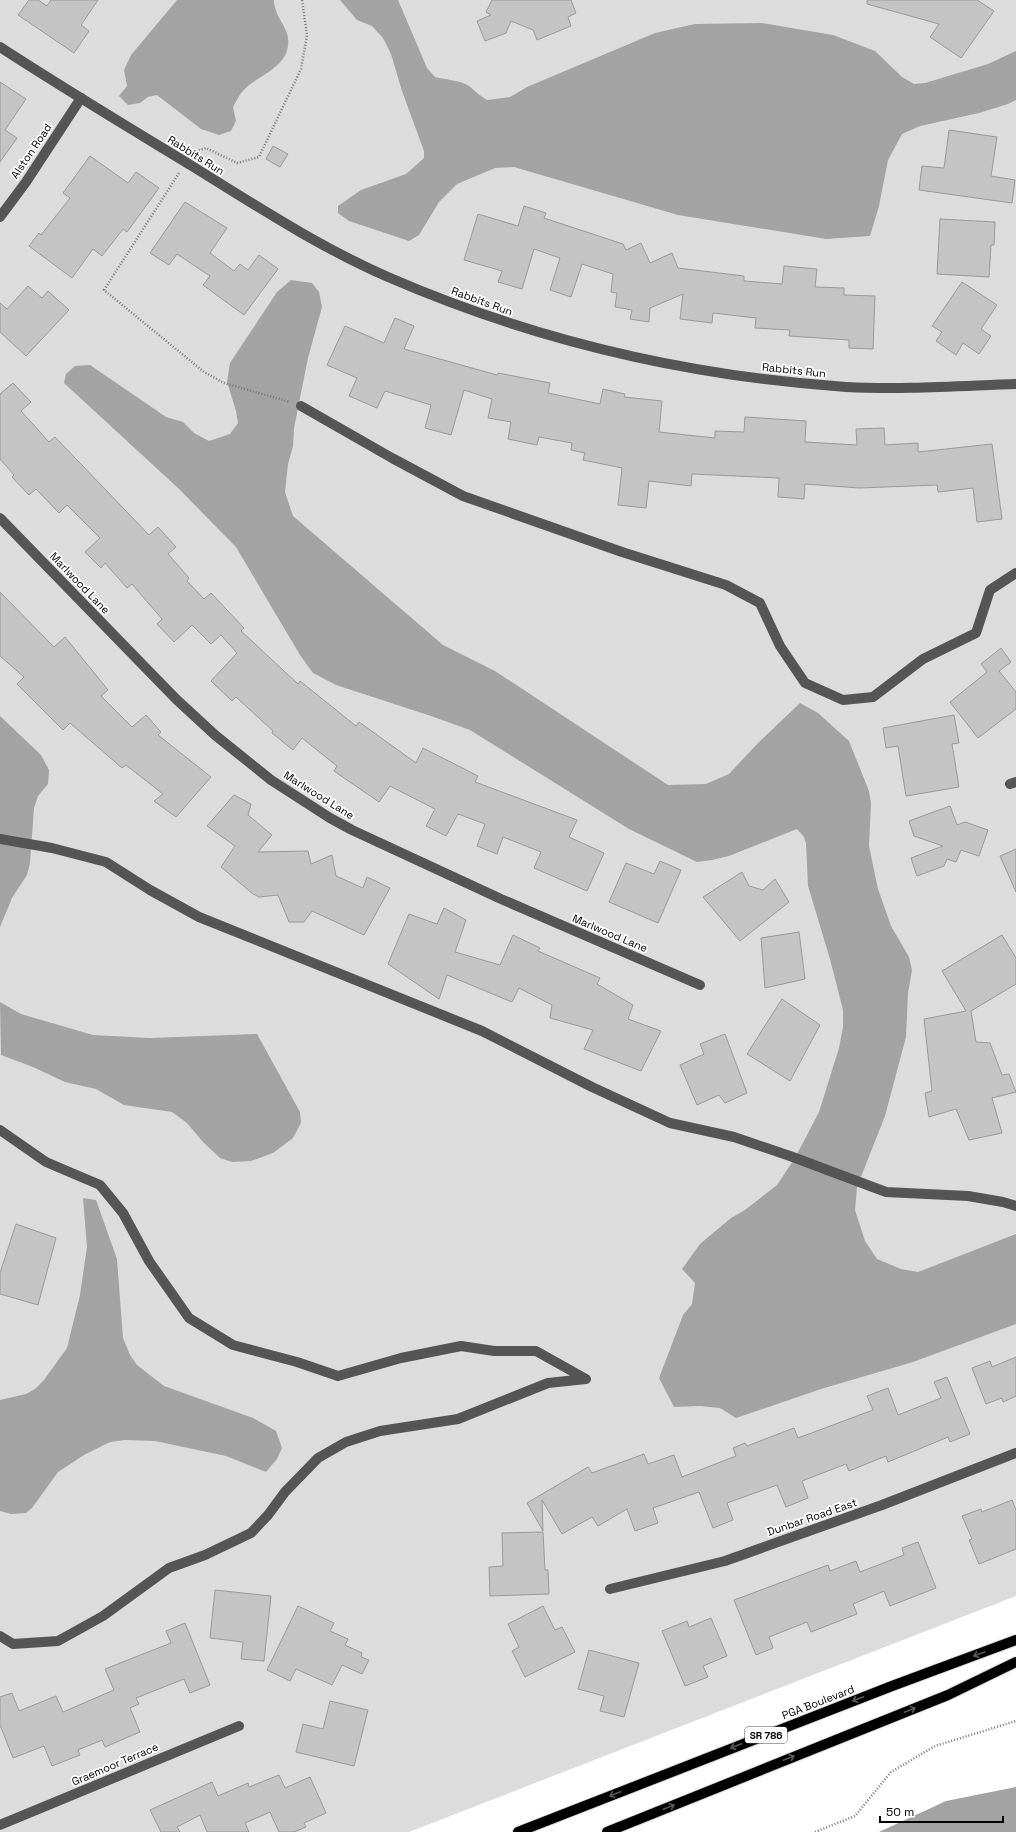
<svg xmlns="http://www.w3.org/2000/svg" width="1016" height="1832" viewBox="0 0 1016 1832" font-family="'Space Grotesk',sans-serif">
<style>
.green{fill:#dcdcdc}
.water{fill:#a3a3a3}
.building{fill:#c4c4c4;stroke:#999}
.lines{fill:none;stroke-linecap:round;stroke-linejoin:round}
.major-casing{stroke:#dbdbdb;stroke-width:12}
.path{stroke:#777;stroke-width:2.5;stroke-dasharray:1 2;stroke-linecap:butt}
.minor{stroke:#555;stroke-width:10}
.major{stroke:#000;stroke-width:10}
.oneway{stroke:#595959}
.labels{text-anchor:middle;stroke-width:3.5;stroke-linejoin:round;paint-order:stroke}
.shield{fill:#fff;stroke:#4c4c4c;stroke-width:1}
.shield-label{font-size:10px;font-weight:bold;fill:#000}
.street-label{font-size:11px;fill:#000;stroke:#fff}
</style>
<rect width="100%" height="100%" fill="#fff"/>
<path class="green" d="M0,0H1016V1596L409,1832H0Z"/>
<g class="water">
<path d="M177,0H274C274,18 291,28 288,46C285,69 256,76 243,91C239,95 236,102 233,107L236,121L231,131L219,135L201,129L157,95L148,97L140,103L128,105L119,96L127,86L124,70L131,55Z"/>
<path d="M340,0H398L427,68L435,77C446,80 460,80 469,86C475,91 480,96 487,100L510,97L527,87L655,33L695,24L762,23L833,35L875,51L902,77L914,84L925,83L988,64L1016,51V100L1008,104L979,113L920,126L902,134L888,160L879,206L870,236L826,239L678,215L514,167L495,168L457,184L439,202L419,235L409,241L349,221L338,213V206L361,190L406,174L424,158V151L402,91L391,54L383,38L372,26L357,20Z"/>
<path d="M291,280L312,283L319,292L322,307L308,358L294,428L293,446L288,464L285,492L293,516L443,645L495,671L668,785L706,784L729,774L758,743L800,703L818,713L849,741L869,791L871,803L869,846L878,889L891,926L909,957L912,970L908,993L906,1037L885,1116L857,1187L855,1210L865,1241L877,1259L901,1269L918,1272L1016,1234V1324L913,1362L821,1389L736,1418L720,1408L700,1406L674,1407L659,1378L683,1315L692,1304L695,1283L682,1269L700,1244L731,1218L745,1210L777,1185L795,1158L819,1112L839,1048L843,1027V1010L830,959L808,886L806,843L804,837L797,829L729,856L712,860L697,862L629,829L470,730L431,716L336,685L313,673L300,655L236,547L178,488L64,383L66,374L75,366L90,365L166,417L183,422L194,433L209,441L230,434L238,423L236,411L227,382L230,363L277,292Z"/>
<path d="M0,716L41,755L49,770L48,784L38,796L34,808L30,863L27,875L12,898L0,927Z"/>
<path d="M0,1002L21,1014L93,1035L150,1038L257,1034L300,1112L301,1123L293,1138L273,1153L251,1161L232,1162L220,1158L203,1142L187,1123L172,1112L124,1105L96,1089L65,1082L33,1067L1,1055Z"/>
<path d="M83,1198L96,1200L117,1259L123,1338L130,1355L137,1365L164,1386L253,1418L276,1431L282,1448L277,1459L266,1472L226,1456L155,1441L125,1440L110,1442L84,1455L58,1472L32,1508L26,1513L11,1514L0,1511V1400L26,1394L35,1389L44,1380L67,1348L80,1295L87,1247Z"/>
<path d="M1016,1787V1832H879L946,1801Z"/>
</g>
<g class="building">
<path d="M29,0H38L47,6L51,0H98L81,25L89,31L74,53L18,15Z"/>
<path d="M492,0H571L576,13L568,17L571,26L537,40L533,30L511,21L506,33L485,41L477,21L491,15L486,12Z"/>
<path d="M867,0H977L994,11L961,58L930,37L939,24L867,4Z"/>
<path d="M0,82L26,99L5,130L17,138L0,162Z"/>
<path d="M949,130L997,137L991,176L1015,180L1012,203L919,190L922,166L944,168Z"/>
<path d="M273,146L288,154L280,167L266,159Z"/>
<path d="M90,156L128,183L136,172L159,188L127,232L123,229L102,256L93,249L72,278L29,246L39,233L41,235L70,198L63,193Z"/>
<path d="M185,202L227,228L210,253L234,271L240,264L248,270L259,255L278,269L244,315L203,285L210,276L177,254L169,265L150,253Z"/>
<path d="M524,206L546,213L544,218L623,244L626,250L641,243L650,263L672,253L678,268L744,276V281L782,284L784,266L817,269L815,287L844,288V295L875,296L873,349L849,348V340L789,336L790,330L755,328L756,318L713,313L712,323L680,319L683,294L650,308L649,322L630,319L632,310L615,307L617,293L611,292L613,274L582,264L571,297L550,290L560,258L534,249L522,289L498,282L502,271L464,260L478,214L518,226Z"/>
<path d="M940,219L995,222L994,245H991L989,277L937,274Z"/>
<path d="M962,282L997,305L981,329L991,336L979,354L963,343L956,355L936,341L942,332L932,326Z"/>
<path d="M28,286L42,298L48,291L69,310L26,356L0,332V303L7,309Z"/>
<path d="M395,318L414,326L404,349L497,375L498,373L550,383L548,393L600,404L603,389L625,394L624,397L662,401L659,432L715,438V431L744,432L745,417L806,421L805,442L857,445L856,429L884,428L885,445L918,443V452L992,444L1002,519L977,522L973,488L938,492L937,485L859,488L805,484L804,499L778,497L779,478L692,474L691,486L649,481L646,508L618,505L622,468L583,460L585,453L571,450L572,443L539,437L537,445L508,439L511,422L488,418L492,399L464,390L451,435L425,428L431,405L385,391L377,408L349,396L357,378L327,365L345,326L384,343Z"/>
<path d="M13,383L31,402L21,411L49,442L55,437L149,535L158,527L176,547L168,554L189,578L187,581L204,599L211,593L244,628L241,631L298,684L300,681L356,726L359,722L416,763L423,748L478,776L475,782L577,820L569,837L604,853L587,891L534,868L541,852L503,837L497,854L477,846L485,824L458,814L446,836L426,826L435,809L390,786L379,802L334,771L337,766L302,738L293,750L272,733L273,731L236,697L232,701L211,681L237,653L221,635L211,644L192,625L174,642L157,624L162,619L132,584L127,588L105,563L101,568L85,552L100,538L67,505L59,513L36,489L29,495L12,477L14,475L0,459V394Z"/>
<path d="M0,592L54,647L65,637L108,690L101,696L132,727L146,715L161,732L158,735L211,777L176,817L154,801L163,794L126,765L122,768L70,723L63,730L17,684L24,677L0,656Z"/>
<path d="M1001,648L1011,662L999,671L1016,692V709L978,738L950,702L987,672L981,664Z"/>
<path d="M954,715L959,743L952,744L959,787L906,796L898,746L886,748L883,728Z"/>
<path d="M234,795L251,804L248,815L272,835L258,852L308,851L311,864L332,855L336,876L363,888L367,877L390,888L364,935L312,911L304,922H289L278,895L259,897L253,894L221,867L235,846L207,826Z"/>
<path d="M950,806L957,825L965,822L988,830L979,856L961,850L956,862L947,859L944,866L917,876L911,858L943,846L914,836L909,821Z"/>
<path d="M1016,849V892L1000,856Z"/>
<path d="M660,861L681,870L658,923L609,902L626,863L654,874Z"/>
<path d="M742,872L749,886L763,890L775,879L789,902L740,941L703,897Z"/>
<path d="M444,908L466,920L455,952L500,965L513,935L540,948L538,951L600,978L597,984L633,1005L628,1019L661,1031L641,1071L584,1049L593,1030L550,1018L552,1005L519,988L512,1002L447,975L439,999L388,964L409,914L437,924Z"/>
<path d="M799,932L805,979L765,988L761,938Z"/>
<path d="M1002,935L1016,958V984L971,1011L976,1042L990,1043L1002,1075L1009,1074L1016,1092L992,1098L1002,1133L969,1140L956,1109L929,1117L925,1093L932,1091L924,1019L966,1011L942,971Z"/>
<path d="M782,999L820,1025L790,1081L747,1054Z"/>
<path d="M725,1034L747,1093L725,1103L719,1095L697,1105L680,1065L704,1054L700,1044Z"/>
<path d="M16,1224L56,1238L38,1305L0,1294V1273Z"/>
<path d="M1016,1357V1396L1003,1402L1002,1398L986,1404L972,1368L990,1361L992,1367Z"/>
<path d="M947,1377L970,1434L950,1442L948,1437L888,1462L886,1456L849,1471L846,1464L802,1481L808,1498L786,1507L777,1485L727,1503L733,1520L713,1528L699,1492L653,1508L658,1523L635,1531L627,1509L598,1526L592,1517L562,1534L542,1500L543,1531L527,1503L588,1467L592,1473L644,1454L648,1464L674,1455L682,1477L736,1456L733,1448L745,1443L747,1446L794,1428L798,1438L873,1410L867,1396L888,1388L898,1415L941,1398L934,1382Z"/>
<path d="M1012,1500L1016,1510V1549L979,1564L969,1540L972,1539L962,1516L981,1509L982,1512Z"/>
<path d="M543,1532L545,1570H548L549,1594L490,1596L489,1567L503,1566L502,1533Z"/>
<path d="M918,1542L936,1588L890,1606L884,1591L853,1604L857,1614L811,1632L807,1622L769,1637L773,1648L756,1655L734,1600L828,1565L830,1571L856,1561L860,1572L904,1555L902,1548Z"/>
<path d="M215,1590L271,1596L264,1661L241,1659L243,1642L210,1638Z"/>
<path d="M298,1606L334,1623L330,1631L348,1639L345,1645L362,1653L361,1657L369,1660L362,1674L342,1665L332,1685L296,1669L290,1681L267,1670Z"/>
<path d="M543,1606L555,1630L562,1627L575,1652L525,1677L512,1651L519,1647L508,1624Z"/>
<path d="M711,1618L727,1656L703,1666L708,1677L685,1686L662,1631L687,1621L689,1627Z"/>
<path d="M185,1623L210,1685L190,1693L184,1679L136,1698L139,1704L130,1708L140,1732L105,1747L102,1740L78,1750L80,1755L52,1766L44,1746L13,1758L0,1725V1697L12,1693L19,1711L56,1696L63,1712L114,1690L105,1669L171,1643L166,1631Z"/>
<path d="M589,1650L639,1663L624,1717L600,1711L604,1696L578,1689Z"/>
<path d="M330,1701L368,1710L354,1766L296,1752L303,1724L323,1729Z"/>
<path d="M279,1775L285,1788L310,1777L326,1813L304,1823L306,1827L294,1832H279L270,1812L245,1823L249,1832H207L200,1815L177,1827L180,1832H161L150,1810L212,1782L218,1796L248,1783L249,1787Z"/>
</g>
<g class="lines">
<g class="major-casing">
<g id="major">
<path d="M518,1832L892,1686L1016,1640"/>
<path d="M607,1832L948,1695L1016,1662"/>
</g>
</g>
<g class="path">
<path d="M193,152L206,148L237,163L259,157L301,69L307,35L302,0"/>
<path d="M179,173L104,290L204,372L224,383L290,402"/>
<path d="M815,1832L855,1816L891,1772L935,1746L1016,1721"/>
</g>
<g class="minor">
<path d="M0,47C63,88 128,127 192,166C255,205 319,247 388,277C533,340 688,376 846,387C902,390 959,386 1016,384"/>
<path d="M0,217L26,182L81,98"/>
<path d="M301,406L392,458L463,496L622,552L726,585L760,603L780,646L805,683L843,700L873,697L923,659L976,633L990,590L1016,573"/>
<path d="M0,518L176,699L215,735L271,780L330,818L352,830L501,899L700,985"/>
<path d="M1010,784L1016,782"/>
<path d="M0,839L52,848L106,862L150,890L199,917L482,1031L592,1087L670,1123L734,1137L790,1156L886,1192L968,1196L1003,1202L1016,1206"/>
<path d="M0,1130L46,1162L100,1185L123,1213L149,1261L189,1318L233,1345L297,1362L338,1376L401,1358L461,1346L494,1351H536L586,1379L548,1383L458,1419L380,1431L346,1442L318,1458L285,1492L268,1515L251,1533L205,1555L169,1568L103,1616L58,1641L13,1644L0,1636"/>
<path d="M610,1589L725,1561L882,1505L1016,1453"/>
<path d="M0,1825L239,1726"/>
</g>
<use href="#major" class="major"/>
</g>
<defs><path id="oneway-shaft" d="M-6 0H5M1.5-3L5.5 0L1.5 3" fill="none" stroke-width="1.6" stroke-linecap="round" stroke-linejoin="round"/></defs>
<g class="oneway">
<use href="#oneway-shaft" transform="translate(979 1654) rotate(160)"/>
<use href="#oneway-shaft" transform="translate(858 1699) rotate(159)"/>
<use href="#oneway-shaft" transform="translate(910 1710) rotate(-22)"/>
<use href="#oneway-shaft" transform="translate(736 1746) rotate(159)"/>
<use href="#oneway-shaft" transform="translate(789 1758) rotate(-22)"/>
<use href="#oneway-shaft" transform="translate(615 1794) rotate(159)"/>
<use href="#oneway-shaft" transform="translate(669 1807) rotate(-22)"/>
</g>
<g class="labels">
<rect class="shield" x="745" y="1727" width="42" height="16" rx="3"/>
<g class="shield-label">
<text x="766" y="1739">SR 786</text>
</g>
<g class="street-label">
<text transform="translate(31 151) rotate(-56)" y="4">Alston Road</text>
<text transform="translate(196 155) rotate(32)" y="4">Rabbits Run</text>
<text transform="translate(482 301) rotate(20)" y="4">Rabbits Run</text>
<text transform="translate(794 370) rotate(6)" y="4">Rabbits Run</text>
<text transform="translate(80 583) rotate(46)" y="4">Marlwood Lane</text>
<text transform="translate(319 795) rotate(32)" y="4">Marlwood Lane</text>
<text transform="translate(610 933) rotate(23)" y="4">Marlwood Lane</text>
<text transform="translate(812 1517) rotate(-19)" y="4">Dunbar Road East</text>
<text transform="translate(818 1702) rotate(-21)" y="4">PGA Boulevard</text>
<text transform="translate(115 1764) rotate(-23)" y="4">Graemoor Terrace</text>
</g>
</g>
<path d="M880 1816v6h123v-6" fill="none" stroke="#000000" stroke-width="2"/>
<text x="886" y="1816" font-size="12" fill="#000000" stroke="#ffffff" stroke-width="3" paint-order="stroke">50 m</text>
</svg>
